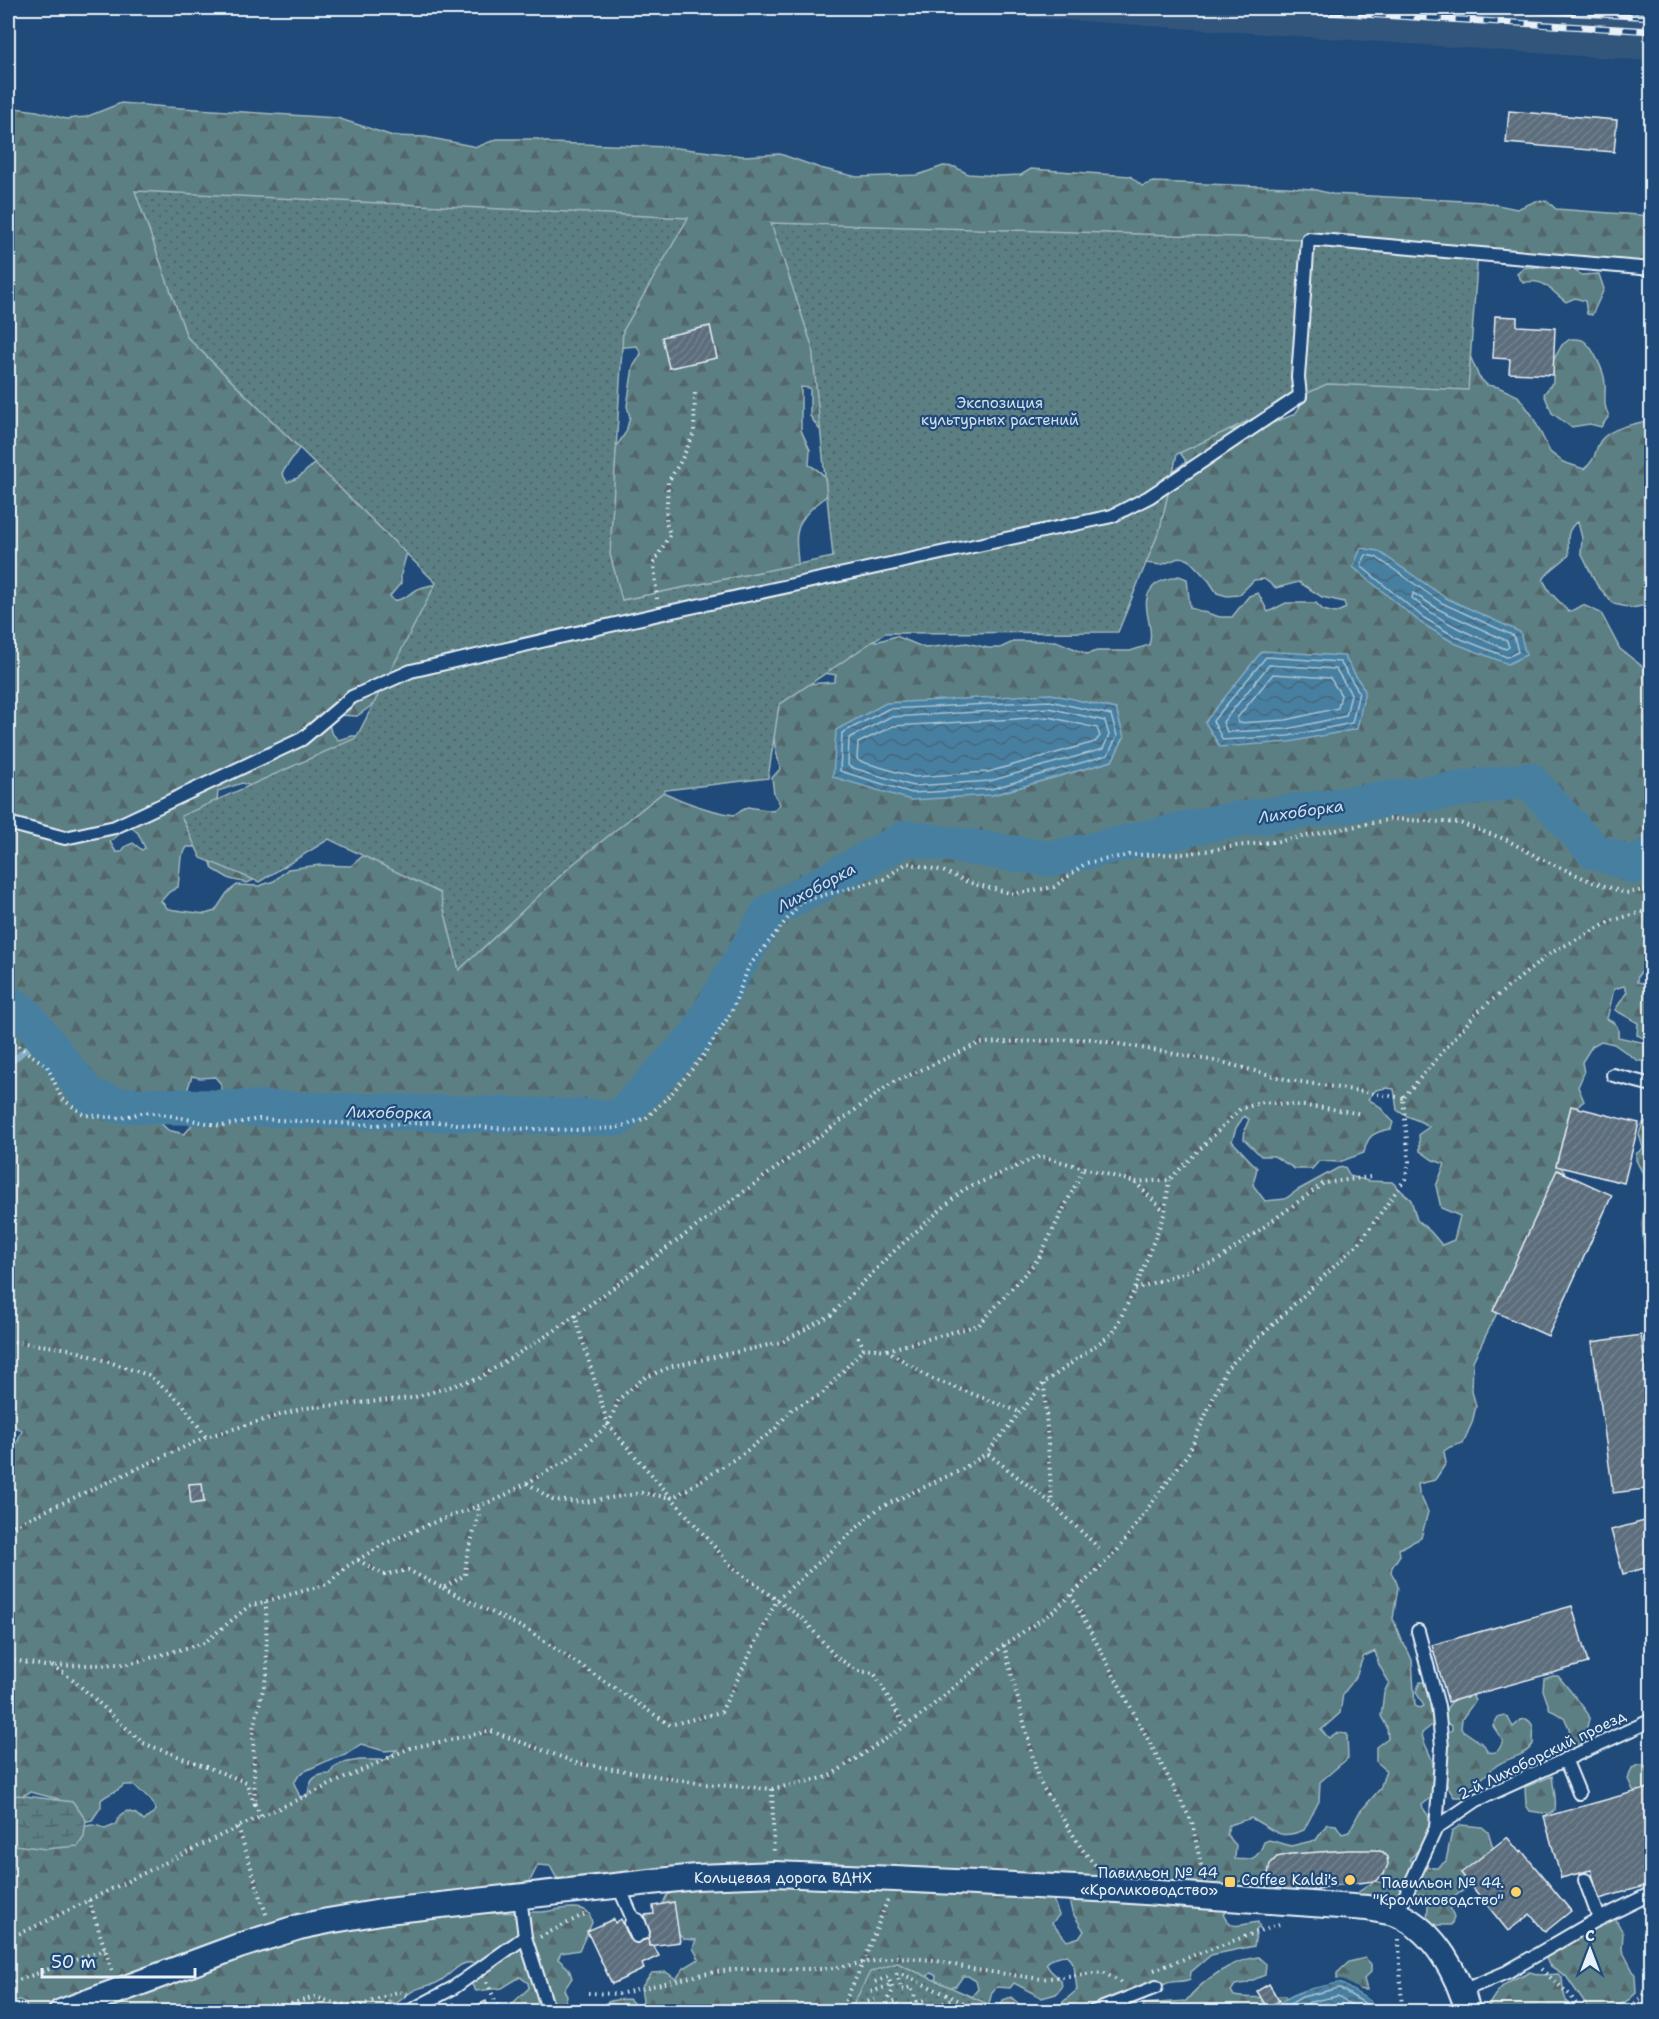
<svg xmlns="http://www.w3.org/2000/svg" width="1659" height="2019" viewBox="0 0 1659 2019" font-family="'Shantell Sans',sans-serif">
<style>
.built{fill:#31547b}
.forest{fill:url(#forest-firs);stroke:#a2b8be;stroke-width:1.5;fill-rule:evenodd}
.wetland{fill:url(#wetland-marsh);stroke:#a2b8be;stroke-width:1.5}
.garden{fill:url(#garden-dots);stroke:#a2b8be;stroke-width:1.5}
.water{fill:url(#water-waves);stroke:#87adc4;stroke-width:1.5}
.pier{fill:#1f4a7a}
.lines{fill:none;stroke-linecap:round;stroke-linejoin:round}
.shore{stroke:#a7c3d5;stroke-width:1.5}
.stream{stroke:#87adc4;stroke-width:6}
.river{stroke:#467fa1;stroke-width:36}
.building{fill:url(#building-hatch);stroke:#e8f1f8;stroke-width:1.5}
.lane-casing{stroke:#e8f1f8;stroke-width:16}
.street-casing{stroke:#e8f1f8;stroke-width:28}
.path{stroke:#e8f1f8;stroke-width:4;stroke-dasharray:1.5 4.5;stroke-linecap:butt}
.lane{stroke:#1f4a7a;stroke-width:12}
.street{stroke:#1f4a7a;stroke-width:24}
.rail-casing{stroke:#e8f1f8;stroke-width:7}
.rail{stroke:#1f4a7a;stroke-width:4.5;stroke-dasharray:14;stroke-linecap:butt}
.poi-dot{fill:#ffd166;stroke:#1f4a7a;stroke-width:2}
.labels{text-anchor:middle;stroke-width:4.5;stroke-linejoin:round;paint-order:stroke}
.park-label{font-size:15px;fill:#d3e0e7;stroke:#1f4a7a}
.street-label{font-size:15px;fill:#e8f1f8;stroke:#1f4a7a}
.poi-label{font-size:15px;fill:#e8f1f8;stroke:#1f4a7a;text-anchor:end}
.water-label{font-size:16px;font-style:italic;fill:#d0e0eb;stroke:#1f4a7a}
</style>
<defs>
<pattern id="forest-firs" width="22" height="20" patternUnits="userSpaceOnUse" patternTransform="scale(1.5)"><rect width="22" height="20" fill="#5b7f84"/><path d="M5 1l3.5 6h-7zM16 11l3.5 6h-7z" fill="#52666a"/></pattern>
<pattern id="wetland-marsh" width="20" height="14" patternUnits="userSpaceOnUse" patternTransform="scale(1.5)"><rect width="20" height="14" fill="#5b7f84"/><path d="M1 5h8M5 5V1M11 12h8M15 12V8" fill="none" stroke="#52666a"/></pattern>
<pattern id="garden-dots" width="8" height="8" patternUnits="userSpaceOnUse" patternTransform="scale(1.5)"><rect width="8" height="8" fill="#5b7f84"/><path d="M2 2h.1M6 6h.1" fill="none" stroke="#52666a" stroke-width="1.8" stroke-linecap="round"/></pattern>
<pattern id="water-waves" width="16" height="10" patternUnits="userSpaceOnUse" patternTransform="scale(1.5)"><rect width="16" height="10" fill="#467fa1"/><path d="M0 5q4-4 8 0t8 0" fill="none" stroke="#46667a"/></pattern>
<pattern id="building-hatch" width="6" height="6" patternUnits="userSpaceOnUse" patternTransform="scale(1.5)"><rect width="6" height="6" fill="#5c6d7c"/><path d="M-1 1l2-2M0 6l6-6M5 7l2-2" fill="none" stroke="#73828f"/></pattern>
</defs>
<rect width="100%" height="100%" fill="#1f4a7a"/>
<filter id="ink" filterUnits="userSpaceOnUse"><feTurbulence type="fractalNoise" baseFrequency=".0167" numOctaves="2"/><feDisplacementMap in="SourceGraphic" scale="12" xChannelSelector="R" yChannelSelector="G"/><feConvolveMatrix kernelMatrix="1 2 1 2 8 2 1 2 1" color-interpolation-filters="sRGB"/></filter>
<g filter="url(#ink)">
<path class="built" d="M870,8H1651V61L1022,17Z"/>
<g class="forest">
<path d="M121,103L167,107L337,118L393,136L426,137L477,147L497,139H538L551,143L669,147L743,156L780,154L820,168L857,177L918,175L943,166L955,167L968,174L998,176L1021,175L1031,169L1130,176L1142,186L1153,182L1287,187L1312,189L1332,194L1483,202L1517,209L1536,201H1547L1556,209L1651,216V267L1569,266L1581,275L1599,274L1604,289L1592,315L1587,314L1585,301L1575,298L1566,302C1550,290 1544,277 1523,283L1517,274L1525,267L1547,268L1551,263C1519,261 1487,262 1457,254L1468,351L1479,377L1487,385L1498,387L1518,396L1532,415L1550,452L1563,462L1584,469C1599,457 1593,451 1601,440C1611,428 1637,422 1652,421L1651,600L1647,605L1632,608L1614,604L1597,585L1581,553L1582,538L1578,522C1565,528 1568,543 1569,555C1559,565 1550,568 1543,580L1550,592L1569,612L1583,605L1601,613L1620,649L1643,667L1651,677L1652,956L1649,968L1638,975L1637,982L1651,985V1038L1648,1040L1637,1035L1638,1023L1615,1010L1627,992L1624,986L1614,989L1607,1019C1617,1024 1619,1026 1618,1037L1645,1043L1651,1053L1648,1061H1638L1614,1044L1601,1041L1592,1046L1582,1062L1584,1073L1578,1087L1584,1101L1571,1112L1566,1121L1571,1131L1557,1161L1566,1175L1473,1361L1472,1391L1476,1406L1472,1423L1463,1443L1450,1447L1444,1451L1446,1463L1435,1480L1418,1484L1419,1492L1428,1512L1421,1538L1399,1549L1400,1555L1392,1567L1391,1572L1396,1581L1398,1587L1393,1619L1402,1642L1407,1649L1412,1660L1415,1706L1420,1708L1424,1706L1416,1692L1420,1682H1425L1432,1693L1430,1707L1436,1722L1422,1733C1423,1748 1437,1758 1432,1775L1438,1781L1439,1791L1422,1805C1423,1811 1427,1812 1429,1817C1436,1832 1419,1849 1410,1859L1416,1867L1437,1868L1446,1861L1452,1831L1461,1825L1482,1827L1488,1832L1493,1848L1464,1890L1448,1901L1454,1918L1451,1925H1435L1427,1920L1428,1906L1425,1895L1418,1894L1406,1899L1385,1894L1369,1906L1356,1900L1357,1893L1375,1881L1385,1884L1383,1870L1269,1879L1267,1887L1271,1896V1909L1263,1913L1251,1911L1247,1895L1251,1883L1248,1879L1240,1881L1235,1885L1239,1895L1234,1907L1223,1914C1230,1932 1242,1924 1258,1922L1260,1928H1257L1254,1946L1211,1955L1191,1972L1190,1979C1181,1983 1173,1980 1165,1984C1157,1988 1151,1995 1144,2000L1138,1997L1094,2011H1059V2009L1063,2002L1077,1990L1074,1966L1067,1955C1060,1955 1051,1958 1046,1964L1050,1970L1061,1980L1062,1987L1056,1994L1042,1998L1014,1983L1010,1988L997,1987L992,1992L988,2007L968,2001L978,1989L976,1981L968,1976H963L956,1986L942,1989L934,1987L936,1976L931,1973L918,1985L857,2011H598C605,1999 617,2000 629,1999L636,2006L641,2007L643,2001L641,1988L652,1973L666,1972L676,1979L684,1968L699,1959L693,1948L696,1940L685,1939L655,1918L667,1895L677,1890L566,1883L556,1877L550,1866L538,1865L528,1885L467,1908L473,1914H480C499,1913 517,1912 536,1912C551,1913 566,1905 582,1909C589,1911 591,1916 592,1923L579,1950L561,1953L558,1959L569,1969L572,1978L564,1990L567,1996L564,2006L552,2010L543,2012L511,2011L513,2003L529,1988L528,1983L520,1977L502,1988L476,1991L470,1982L480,1966C460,1954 450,1979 434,1984C414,1989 412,1990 396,2004L388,2000V2007L381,2011L28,2012L25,2002L19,2000L9,2003V2011H8V1834L81,1828C91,1824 96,1824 105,1829L115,1825L120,1815L127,1811L136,1814L144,1821L156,1810L151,1800L133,1785H124C116,1793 108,1793 101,1800V1807L92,1820L83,1822L58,1799L30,1792L8,1802V1725L15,1711L8,1695V1495L13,1485L14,1451L22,1431L12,1424L8,1427V107L37,111L66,119L86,117ZM637,346L641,354L633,367L627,406L630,417L626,432L616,447L607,552L618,621L799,577C799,550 788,531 811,509C818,502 825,500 831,490C827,477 821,471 809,465L810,450L801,430V387L810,388V416L819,429L832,428L1175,446L1186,461L1178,468L1143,488L1146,563L1161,565L1181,557L1189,560L1209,581L1217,593L1227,596L1239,595L1254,580L1264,579L1276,588L1299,582L1322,597L1344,602L1346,608L1335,613L1323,610L1316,603H1286L1268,612L1258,593L1249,596L1232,617H1220L1190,608L1187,579L1179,576C1172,578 1161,580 1156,584C1135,601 1156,625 1149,645L1130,651H1097L1087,654L1056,641H1015L1000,648H988L967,643L925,648L896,636L879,641H856L824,673L836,675L834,682C820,683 805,683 792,689C776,695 772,731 775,746C776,754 779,761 780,769L772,778L774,794L780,804L773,811L748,807L734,815C698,809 675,798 642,782L371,849L351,866L320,865L288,869L274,881L259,886L237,885L227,893L215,911L205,914L168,909L161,901L169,892L178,887L181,857L187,847H206L213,869L230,879L247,883L264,875L217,801L218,791L242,783L251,786L375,752L360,736H352L338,740L331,732L328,720L338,715L357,716L374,704L381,701L443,584C433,585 421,586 413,592C404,597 405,599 394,601L390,596L401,583V574L411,538L317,462C304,470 303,478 287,482L282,473L300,447L601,349ZM1292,387L1300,407L1295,414L1254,431L1230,430L1253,424L1284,397ZM1124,737L1112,761L992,795ZM132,828L138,833L145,848L142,850L133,843L126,846L121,852H116L110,842L123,831ZM192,1076L200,1078L215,1077L221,1084V1106L231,1116L226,1120C216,1119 204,1115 195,1122C190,1125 189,1131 184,1134L168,1130L151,1114L149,1100L187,1091ZM1386,1088L1394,1089L1397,1110C1408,1119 1418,1118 1429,1127L1419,1134L1420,1151L1433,1160L1445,1164L1436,1186L1441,1208L1460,1216L1454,1240L1442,1245L1431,1232L1417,1220L1411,1200L1392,1182L1368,1181L1350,1176L1345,1167L1338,1168L1298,1190L1285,1199L1265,1201L1253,1185L1257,1168L1232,1141L1236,1128L1244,1116L1249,1119L1245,1129L1244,1139L1261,1156H1274L1295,1169H1312L1319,1161L1339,1162L1364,1153C1367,1135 1374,1132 1391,1129L1393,1122L1379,1106L1368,1099L1376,1090ZM1375,1651L1379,1665L1389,1682L1384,1693L1381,1716L1387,1727L1388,1738L1376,1747V1761L1386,1770L1380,1789L1359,1813L1349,1832L1342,1834L1336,1825L1327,1824L1316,1840L1291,1846L1269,1840L1264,1842C1258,1859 1252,1861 1235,1859L1236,1845L1227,1835L1229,1825L1251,1818C1275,1830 1277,1841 1304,1830L1319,1801L1320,1782L1348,1758L1347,1734L1336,1733L1329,1738L1321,1730L1340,1713L1343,1694L1356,1677L1363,1657ZM361,1744L384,1751L397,1750L385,1760H360L342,1763L334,1767L330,1774C314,1774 309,1780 308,1795L300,1797L294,1783L299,1775L305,1771L329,1760L345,1755ZM1061,1893L1069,1900L1072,1912L1084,1931L1080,1937L1067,1941L1052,1923L1059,1915L1051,1894Z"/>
<path d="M1570,339C1575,339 1580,338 1584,341C1593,347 1605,373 1605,384C1606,397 1602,403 1609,416L1601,427L1590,424L1571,427L1552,413L1544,394L1553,382V361L1562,345Z"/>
<path d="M1647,1121H1651V1197L1643,1195L1644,1176L1636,1160V1154L1643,1148L1639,1134L1643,1123Z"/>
<path d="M1651,1200H1652L1651,1261C1641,1250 1640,1214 1647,1201Z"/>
<path d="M1553,1676H1558C1562,1681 1589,1713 1589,1716C1590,1721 1586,1724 1587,1730C1587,1740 1586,1742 1576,1747L1572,1744L1569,1728L1564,1717L1550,1710L1543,1690L1544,1679Z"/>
<path d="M1470,1690L1475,1701L1462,1719L1461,1729L1484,1745L1488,1752C1498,1754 1499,1750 1503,1741L1493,1726L1498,1717L1504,1715L1508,1718L1513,1727L1521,1720L1526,1719C1536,1724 1533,1733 1533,1744C1525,1757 1508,1757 1496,1766C1484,1775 1474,1786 1464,1797H1454C1441,1779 1438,1759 1441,1737L1452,1730V1726L1447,1723L1443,1716C1447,1703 1458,1696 1470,1690Z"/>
<path d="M1639,1765H1644L1650,1771V1781L1647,1791L1642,1794L1633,1790L1628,1779L1632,1768Z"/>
<path d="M1552,1776C1553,1788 1557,1799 1555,1810L1549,1814L1530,1811L1526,1805L1525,1787Z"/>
<path d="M1611,1915L1615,1918L1623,1933L1622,1950L1635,1975L1636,1993C1622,2008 1607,2011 1588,2008L1566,1976L1549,1965L1543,1951Z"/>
<path d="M1258,1957L1266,1964L1265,1975L1246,1983L1235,1985L1231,1991L1234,1996C1254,2000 1265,1996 1285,1996L1289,2005L1275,2011L1142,2012L1144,2004L1186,2001C1202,1980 1233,1960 1258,1957Z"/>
<path d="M1365,1958L1371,1964V1972L1364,1979L1367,1990L1354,1989L1348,1994L1337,1978V1973L1349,1962Z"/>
<path d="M1530,1972L1540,1975L1558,1974L1562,1977C1563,1991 1564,2002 1573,2011H1488L1487,2008C1499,1986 1506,1981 1530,1972Z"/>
<path d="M1011,1997L1026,2010V2011L999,2012L1003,2000Z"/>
</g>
<path class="wetland" d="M18,1795L73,1802L86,1820L84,1837L78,1846L46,1849L8,1844V1798Z"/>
<g class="garden">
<path d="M135,191L688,218L623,331L610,554L622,600L833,557L812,346L771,223L1308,239L1478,251L1468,390L1327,384L1177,454L1160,529L1118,632L885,633L779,705L768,778L666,790L572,865L459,970L440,893L329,839L259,882L201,858L181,816L356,738L436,583L187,337Z"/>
<path d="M897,1963L1003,2011H850L870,1972Z"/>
</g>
<g class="water">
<path d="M1361,548L1378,551L1446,598L1520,632L1526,655L1508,664L1454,643L1421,623L1353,567Z"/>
<path d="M1262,651L1344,656L1365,691L1357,729L1289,742L1220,747L1205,722Z"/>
<path d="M1051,694L1116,709L1124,737L1112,761L992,795L911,800L833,777L836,730L886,703Z"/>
<path d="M1340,1982L1370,2000L1381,2011L1269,2012C1289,1992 1314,1987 1340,1982Z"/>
</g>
<path class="pier" d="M1341,1979L1372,1997L1384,2012L1381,2011L1370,2000L1340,1982L1307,1989L1306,1986Z"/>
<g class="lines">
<g class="shore">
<path d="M1366,555L1376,557L1442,603L1514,636L1518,652L1507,657L1456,637L1424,618L1362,567L1361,564Z"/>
<path d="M1413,593L1440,610L1507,641L1509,647L1506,649C1471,635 1440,622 1412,598Z"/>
<path d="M1266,657L1340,662L1359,692L1352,723L1288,736L1223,740L1213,721Z"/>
<path d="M1269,665L1336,669L1351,694L1346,716L1287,729L1227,732L1223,722Z"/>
<path d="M1273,674L1330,678L1341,695L1338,708L1286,720L1238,723L1237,718Z"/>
<path d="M1050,701L1111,715L1117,736L1108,755L991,789L912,793L840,771L842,733L888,709Z"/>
<path d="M1049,708L1105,721L1109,735L1103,749L990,781L913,786L850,767L848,765L849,738L890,717Z"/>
<path d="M1049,717L1097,728L1100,736L1095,742L988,772L914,777L859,761L857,759L858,743L893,726Z"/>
<path d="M1277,2012L1302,1997L1339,1988L1366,2004L1373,2012"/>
<path d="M1292,2012L1310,2002L1338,1996L1362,2012"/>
</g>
<path class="stream" d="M8,1065L42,1035"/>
<path class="river" d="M8,1003L24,1013L89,1096L117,1105L619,1118L697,1035L769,912L906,838L1052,859L1219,822L1529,780L1594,851L1635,866L1652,854"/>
</g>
<g class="building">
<path d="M1509,111L1617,120L1614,152L1506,143Z"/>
<path d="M1495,316L1517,317V326L1555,328L1553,375L1509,373L1510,359L1493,358Z"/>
<path d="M710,326L717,358L669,368L662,337Z"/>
<path d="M1571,1106L1639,1123L1624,1183L1556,1166Z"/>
<path d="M1557,1170L1612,1195L1548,1336L1493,1311Z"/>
<path d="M1641,1335L1652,1410V1488L1613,1493L1592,1342Z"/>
<path d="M202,1483L204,1502L191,1504L189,1484Z"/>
<path d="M1652,1519V1592L1645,1568L1623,1574L1611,1530Z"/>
<path d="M1572,1606L1588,1663L1448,1702L1432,1645Z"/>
<path d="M1652,1787V1884L1599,1899L1591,1870L1561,1878L1544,1817Z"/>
<path d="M1507,1837L1520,1853L1522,1851L1571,1911L1545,1932L1530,1914L1508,1931L1461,1873Z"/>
<path d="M1348,1850H1376L1383,1852L1387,1857L1388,1864L1384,1874L1375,1881L1331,1886L1305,1892H1287L1278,1889L1271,1884L1267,1879L1270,1864L1277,1857L1291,1854Z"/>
<path d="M674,1902L680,1942L649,1946L645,1915L654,1914L653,1906Z"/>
<path d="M614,1919L615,1923L621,1919L630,1939L647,1931L649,1946H654L659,1956L642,1964L644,1969L612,1984L587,1931Z"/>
<path d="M1269,1984L1279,2001L1267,2008L1257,1991Z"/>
<path d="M486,2001L490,2012H463Z"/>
</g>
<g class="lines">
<g class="lane-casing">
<g id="lane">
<path d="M8,823L65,838L115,827L302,739L352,697L411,671L659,614L1112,516L1149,497L1300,396L1298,377L1308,239L1652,269"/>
<path d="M1613,1075L1652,1085"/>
<path d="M1418,1631L1438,1706L1442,1747L1436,1828"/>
<path d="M1565,1759L1579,1793"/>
<path d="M1585,1880L1599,1918"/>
<path d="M618,1885L633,1919"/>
<path d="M520,1897L525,1937L549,2012"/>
<path d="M1397,1914L1436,1828L1477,1800L1652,1720"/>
<path d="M637,1936L631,1923L633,1919L638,1920L643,1933"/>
<path d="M1462,1991L1507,1972L1593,1922L1652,1893"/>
<path d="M408,2012L453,1988L525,1937"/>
<path d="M1093,2012L1156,1987"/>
</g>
</g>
<g class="street-casing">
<path id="street" d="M61,2012L239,1946L299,1927L328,1921L387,1911L696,1877L775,1874L895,1879L1117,1890L1367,1908C1377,1910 1390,1911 1399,1915C1436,1933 1458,1974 1468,2012"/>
</g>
<g class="path">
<path d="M657,599L654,563L670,534L666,523L668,482L681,461L694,433L695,390"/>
<path d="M8,1039L47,1066L62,1099L85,1115L121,1118L145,1112L167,1115L221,1126L259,1119L376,1125L441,1122L489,1128L581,1130L616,1128L646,1118L671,1094L703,1056L731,1013L749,966L802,901L884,879L907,863L943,871L970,883L1014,894L1054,887L1086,863L1129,855L1185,854L1236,846L1281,841L1392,819L1460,823L1507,840L1539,858L1590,881L1626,893L1652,889"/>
<path d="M1135,1182L1164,1211"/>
<path d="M1135,1289L1217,1261L1324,1183L1370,1177"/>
<path d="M575,1315L608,1425L733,1568L803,1619L835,1656L858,1671L874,1673L905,1726"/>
<path d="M858,1337L864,1348"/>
<path d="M8,1341L70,1349L148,1375L182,1403L206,1437"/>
<path d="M887,1350L979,1325L1039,1258L1084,1168"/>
<path d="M1044,1384L1052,1504"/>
<path d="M527,1483L553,1500L584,1502L642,1493L673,1498L741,1455L775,1429L792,1409L822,1394L864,1348L887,1350L928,1377L1020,1412"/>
<path d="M8,1528L206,1437L304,1408L412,1398L479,1378L554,1331L892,1083L980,1043L1090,1039L1221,1062L1289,1080L1403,1098"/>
<path d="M1099,1548L1052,1504L987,1453L1044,1383L1113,1333L1135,1289L1165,1212L1169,1180"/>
<path d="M358,1560L384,1575L408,1570L443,1588L465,1575L467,1556L479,1514L478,1507"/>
<path d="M443,1588L529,1631L670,1725L721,1712L777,1600L879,1508L961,1470L987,1453"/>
<path d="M1071,1595L1192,1822L1203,1875"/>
<path d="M1004,1645L1039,1781L1084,1852L1097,1867"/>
<path d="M8,1659L45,1666L128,1664L204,1643L249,1606L328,1584L346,1567L384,1544L437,1521L500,1498L568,1460L608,1425L619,1399L644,1378L673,1366L782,1342L831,1315L893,1252L963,1190L1040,1156L1135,1182L1169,1180L1240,1109L1263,1102L1326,1108L1362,1114"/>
<path d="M52,1666L70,1677L143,1743L246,1782L255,1805"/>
<path d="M772,1789L774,1854"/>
<path d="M261,1816L255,1805L253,1729L267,1674L266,1601"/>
<path d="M238,1827L267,1917"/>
<path d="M89,1900L112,1971"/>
<path d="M540,1937L587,1913"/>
<path d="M8,1938L28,1930L238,1827L410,1748L491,1731L577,1763L704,1784L772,1789L828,1777L919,1717L1004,1645L1055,1610L1117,1551L1189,1452L1226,1369L1360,1242L1405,1179L1409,1162L1403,1098L1477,1012L1551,953L1611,921L1652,909"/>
<path d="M1399,1939L1402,2012"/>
<path d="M1541,1969L1569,1994L1582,2012"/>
<path d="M1154,1970L1279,1924"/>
<path d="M487,1982L500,2012"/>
<path d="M875,1982L888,1977L893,1990L885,2005L897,2001L900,2009L928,1998"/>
<path d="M8,1984L105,1949"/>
<path d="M871,1992L891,1985"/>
<path d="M588,1993L619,1994L703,1974L736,1969H827L897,1957L933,1960L977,1970L1041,1979L1103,1972L1123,1984"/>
<path d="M917,2002L911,1987L902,1990L897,1974L900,1973L983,2012"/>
<path d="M453,2003L457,2012"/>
<path d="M908,2005L911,2012"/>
<path d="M262,2012L315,1997L337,2004L360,2006L399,1991L407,1995"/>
<path d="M840,2012L863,1963L888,1899"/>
<path d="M862,2012L867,2002L879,1998"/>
<path d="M872,2012L874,2008"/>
<path d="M921,2012L954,1999"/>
<path d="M948,2012L953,2009L954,2012"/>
<path d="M1616,2012L1632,2005L1639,2009L1652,2003"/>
<path d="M1626,2012L1652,1987"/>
</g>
<use href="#lane" class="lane"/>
<use href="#street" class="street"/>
<g class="rail-casing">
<g id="rail">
<path d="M1260,8L1652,31"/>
<path d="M1492,8L1652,17"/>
</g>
</g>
<use href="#rail" class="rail"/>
</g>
</g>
<g class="poi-dot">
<circle cx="1350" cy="1880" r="6"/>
<rect x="1224" y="1876" width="12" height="12" rx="3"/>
<circle cx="1516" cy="1892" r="6"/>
</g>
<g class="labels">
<g class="park-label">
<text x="1000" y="408">Экспозиция<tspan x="1000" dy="17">культурных растений</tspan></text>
</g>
<g class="street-label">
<text transform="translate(1542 1755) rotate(-26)" y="5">2-й Лихоборский проезд</text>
<text x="783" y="1883">Кольцевая дорога ВДНХ</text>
</g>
<g class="poi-label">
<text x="1218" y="1878">Павильон № 44<tspan x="1218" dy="17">«Кролиководство»</tspan></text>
<text x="1338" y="1885">Coffee Kaldi's</text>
<text x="1504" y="1888">Павильон № 44.<tspan x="1504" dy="17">"Кролиководство"</tspan></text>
</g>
<g class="water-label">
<text transform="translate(1301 811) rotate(-8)" y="6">Лихоборка</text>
<text transform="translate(816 887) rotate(-28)" y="6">Лихоборка</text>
<text transform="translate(389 1112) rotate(1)" y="6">Лихоборка</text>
</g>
</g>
<rect width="1659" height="2019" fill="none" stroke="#1f4a7a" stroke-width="30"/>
<rect x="15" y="15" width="1629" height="1989" fill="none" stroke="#e8f1f8" stroke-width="2" filter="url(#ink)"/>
<g transform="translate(1590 1950)" stroke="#1f4a7a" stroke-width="4.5" paint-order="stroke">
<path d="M0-4.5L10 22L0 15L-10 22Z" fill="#e8f1f8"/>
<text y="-9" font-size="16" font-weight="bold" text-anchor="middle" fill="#e8f1f8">С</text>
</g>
<path d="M42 1968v9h153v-9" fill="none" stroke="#e8f1f8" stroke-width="3"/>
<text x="51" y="1968" font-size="18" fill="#e8f1f8" stroke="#1f4a7a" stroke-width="4.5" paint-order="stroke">50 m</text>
</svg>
